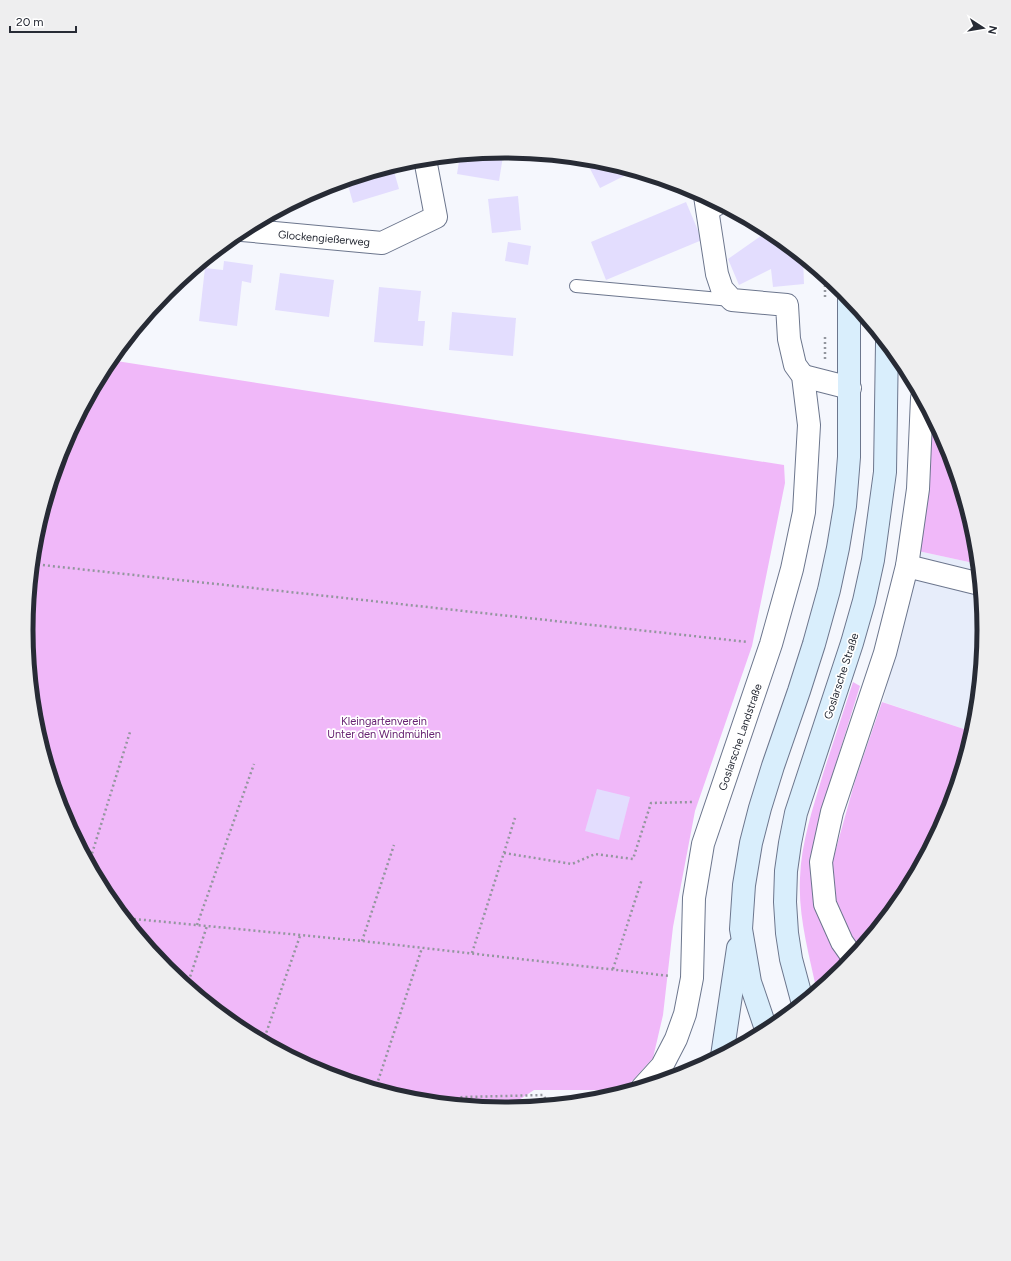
<svg xmlns="http://www.w3.org/2000/svg" width="1011" height="1261" viewBox="0 0 1011 1261" font-family="Figtree,sans-serif">
<style>
.built{fill:#e7edfa}
.green{fill:#f0b8f9}
.building{fill:#e3ddfe}
.lines{fill:none;stroke-linecap:round;stroke-linejoin:round}
.lane-casing{stroke:#6c768d;stroke-width:14}
.street-casing{stroke:#6c768d;stroke-width:24}
.secondary-casing{stroke:#6c768d;stroke-width:24}
.path{stroke:#93969e;stroke-width:2.5;stroke-dasharray:2 3;stroke-linecap:butt}
.lane{stroke:#fff;stroke-width:12}
.street{stroke:#fff;stroke-width:22}
.secondary{stroke:#d9eefc;stroke-width:22}
.labels{text-anchor:middle;stroke-width:3.5;stroke-linejoin:round;paint-order:stroke}
.street-label{font-size:11px;fill:#272b35;stroke:#fff}
.park-label{font-size:11px;fill:#672272;stroke:#fff}
.rim{fill:none;stroke:#272b35;stroke-width:5}
</style>
<rect width="100%" height="100%" fill="#f5f7fd"/>
<path class="built" d="M918,551L978,564L985,631L976,724L973,732L883,702Z"/>
<g class="green">
<path d="M110,360L784,465L785,483L752,646L695,811L673,927L663,1015L653,1058L624,1090H534L504,1110L412,1101L322,1073L239,1029L166,969L107,897L62,814L35,724L26,630L35,537L63,447L107,364Z"/>
<path d="M933,418L949,447L976,537L978,564L918,551L926,492Z"/>
<path d="M853,682L860,686L820,815L814,850L848,966L844,970L817,992C809,954 798,916 800,878C801,843 813,808 823,774C833,743 843,713 853,682Z"/>
<path d="M882,702L973,732L948,814L904,897L860,951L850,935L835,898L832,863L855,781Z"/>
</g>
<g class="building">
<path d="M498,152V155L503,156L499,181L457,174L460,155Z"/>
<path d="M585,159L599,160L634,171L600,188Z"/>
<path d="M412,160H415L416,163L393,168L399,189L353,203L348,185L359,182L358,177Z"/>
<path d="M518,196L521,230L492,233L488,199Z"/>
<path d="M686,202L702,240L606,280L591,242Z"/>
<path d="M293,203L292,211L281,210L288,206Z"/>
<path d="M768,230L803,258L804,284L773,287L771,269L739,285L728,259L768,231Z"/>
<path d="M508,242L531,246L528,265L505,261Z"/>
<path d="M224,261L253,265L251,283L242,281L237,326L199,321L205,268L223,270Z"/>
<path d="M280,273L334,280L329,317L275,310Z"/>
<path d="M379,287L421,291L418,321H425L423,346L374,342Z"/>
<path d="M452,312L516,318L513,356L449,350Z"/>
<path d="M597,789L630,797L619,840L585,831Z"/>
</g>
<g class="lines">
<g class="lane-casing">
<g id="lane">
<path d="M708,215L724,206"/>
<path d="M576,286L731,300"/>
</g>
</g>
<g class="street-casing">
<g id="street">
<path d="M242,230L382,243L436,217L425,159"/>
<path d="M803,376L850,388"/>
<path d="M907,566L980,584"/>
<path d="M854,959L842,942L825,904L821,862L832,812L885,653L907,566L918,489L922,398"/>
<path d="M642,1088L662,1066L676,1039L685,1014L692,978L694,898L703,844L771,644L792,569L804,512L809,425L803,376L795,365L789,339L787,305L732,300L722,289L717,274L705,196"/>
</g>
</g>
<g class="secondary-casing">
<g id="secondary">
<path d="M803,1004L791,959L787,933L785,902L786,871L790,843L796,813L852,643L864,601L873,560L885,472L887,343"/>
<path d="M767,1032L750,982L741,929L744,885L751,843L760,808L773,766L799,691L814,644L829,590L838,548L845,506L849,457V297"/>
<path d="M722,1056L738,948"/>
</g>
</g>
<g class="path">
<path d="M825,297V276"/>
<path d="M825,359V334"/>
<path d="M33,564L748,642"/>
<path d="M504,853L572,864L595,854L633,859L651,803L694,802"/>
<path d="M89,863L130,732"/>
<path d="M124,918L362,941L670,976"/>
<path d="M197,925L254,764"/>
<path d="M362,941L394,845"/>
<path d="M472,953L515,818"/>
<path d="M613,969L642,879"/>
<path d="M187,986L207,926"/>
<path d="M263,1042L300,936"/>
<path d="M698,1069L701,1062"/>
<path d="M375,1090L422,948"/>
<path d="M431,1103L463,1097L543,1095L550,1106"/>
</g>
<use href="#lane" class="lane"/>
<use href="#street" class="street"/>
<use href="#secondary" class="secondary"/>
</g>
<g class="labels">
<g class="street-label">
<text transform="translate(324 238) rotate(5)" y="4">Glockengießerweg</text>
<text transform="translate(841 676) rotate(-72)" y="4">Goslarsche Straße</text>
<text transform="translate(740 737) rotate(-71)" y="4">Goslarsche Landstraße</text>
</g>
<g class="park-label">
<text x="384" y="725">Kleingartenverein<tspan x="384" dy="13">Unter den Windmühlen</tspan></text>
</g>
</g>
<path d="M0 0H1011V1261H0ZM33 630a472 472 0 1 1 944 0a472 472 0 1 1-944 0Z" fill="#eeeeef" fill-rule="evenodd"/>
<path class="rim" d="M33 630a472 472 0 1 1 944 0a472 472 0 1 1-944 0Z"/>
<g transform="translate(983 28) rotate(102)" stroke="#ffffff" stroke-width="3" paint-order="stroke">
<path d="M0-3L7 15L0 10L-7 15Z" fill="#272b35"/>
<text y="-6" font-size="11" font-weight="bold" text-anchor="middle" fill="#272b35">N</text>
</g>
<path d="M10 26v6h66v-6" fill="none" stroke="#272b35" stroke-width="2"/>
<text x="16" y="26" font-size="12" fill="#272b35" stroke="#ffffff" stroke-width="3" paint-order="stroke">20 m</text>
</svg>
